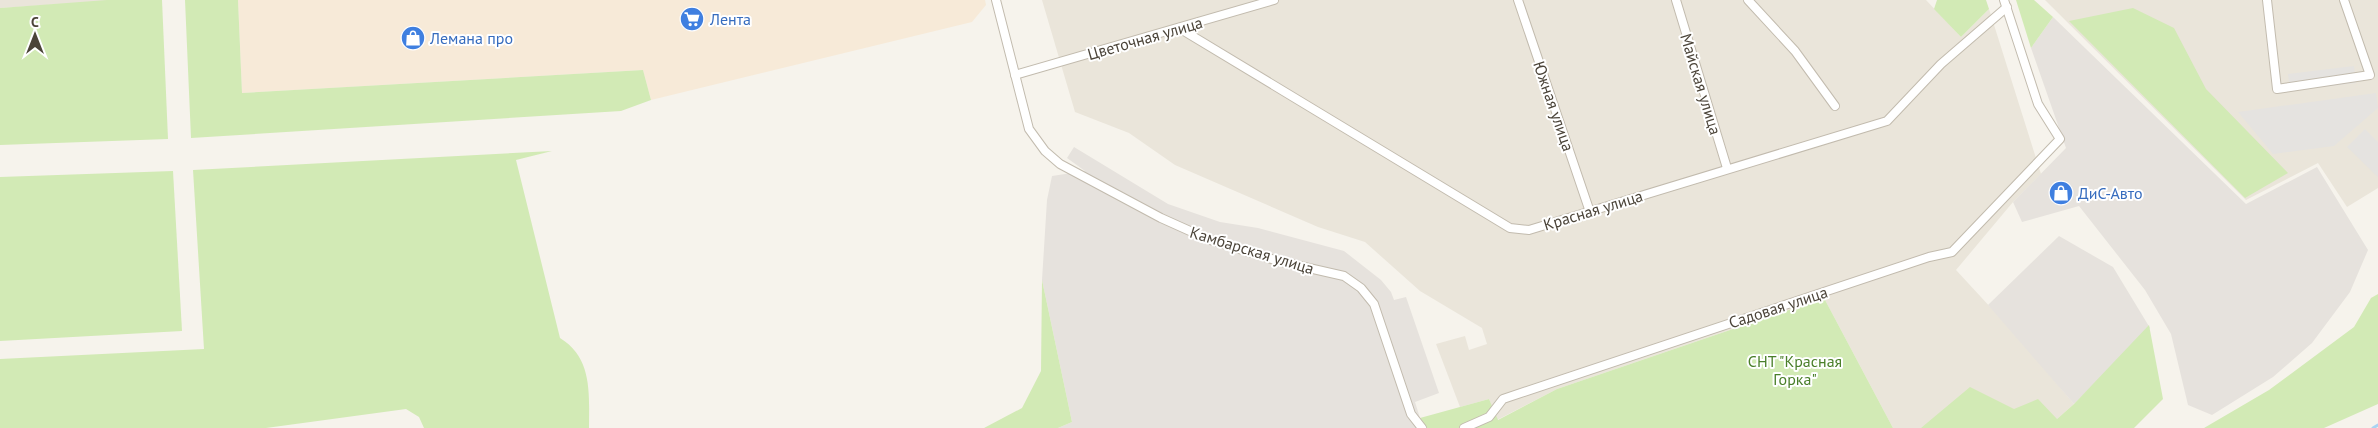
<svg xmlns="http://www.w3.org/2000/svg" width="2378" height="428" viewBox="0 0 2378 428" font-family="'PT Sans',sans-serif">
<style>
.residential{fill:#eae5da}
.commercial{fill:#f7ead8}
.industrial{fill:#e6e2dd}
.green{fill:#d2eab5}
.parking{fill:#e5e3e0}
.lines{fill:none;stroke-linecap:round;stroke-linejoin:round}
.stream{stroke:#a9d4f2;stroke-width:3}
.minor-casing{stroke:#c2bbae;stroke-width:10}
.minor{stroke:#fff;stroke-width:8}
.labels{text-anchor:middle;stroke-width:4;stroke-linejoin:round;paint-order:stroke}
.shop-label{font-size:16px;fill:#366cbe;stroke:#fff;text-anchor:start}
.street-label{font-size:16px;fill:#4b4439;stroke:#fff}
.park-label{font-size:16px;fill:#4a7f2a;stroke:#fff}
</style>
<rect width="100%" height="100%" fill="#f6f3ec"/>
<g class="residential">
<path d="M0,0H125L0,8Z"/>
<path d="M1042,0H1926L1961,37L1989,9L2041,174L2013,202L1956,270L2017,336L2074,404L2057,419L2014,409L1921,428H1893L1824,298L1557,389L1497,420L1489,399L1460,407L1436,344L1465,336L1469,350L1487,344L1482,328L1420,291L1365,242L1318,227L1175,165L1129,133L1075,112Z"/>
<path d="M2045,0H2378V188L2347,207L2318,163L2246,200Z"/>
</g>
<path class="commercial" d="M238,0H985L986,5L972,22L651,100L643,70L242,93Z"/>
<g class="industrial">
<path d="M2053,17L2246,204L2317,167L2368,250L2350,292L2312,343L2273,377L2212,415L2188,405L2171,334L2145,290L2079,206L2022,222L2013,202L2066,148L2031,48Z"/>
<path d="M1074,147L1168,204L1220,222L1258,228L1344,251L1381,280L1391,292L1394,300L1406,297L1439,393L1415,402L1420,418L1427,428H1058L1072,422L1042,280L1047,200L1052,176L1085,171L1067,158Z"/>
<path d="M2059,236L2113,267L2150,328L2074,404L1988,305Z"/>
</g>
<g class="green">
<path d="M107,0H162L168,139L0,145V8Z"/>
<path d="M185,0H238L242,93L643,70L651,100L621,111L191,138Z"/>
<path d="M1937,0H1986L1989,9L1961,37L1934,9Z"/>
<path d="M2016,0H2034L2053,17L2031,48Z"/>
<path d="M2133,8L2174,28L2206,89L2288,173L2245,198L2069,21Z"/>
<path d="M552,151L516,160L560,338C593,358 589,395 589,428H424L419,417L406,409L266,428H0V359L204,349L193,170Z"/>
<path d="M173,171L182,331L0,341V177Z"/>
<path d="M1042,280L1072,422L1058,428H984L1022,408L1041,371Z"/>
<path d="M2378,294V404L2324,428H2204L2269,390L2354,327L2371,298Z"/>
<path d="M1824,298L1893,428H1427L1420,418L1489,399L1498,420L1557,389Z"/>
<path d="M2149,325L2163,399L2134,428H1921L1970,387L2014,409L2038,399L2057,419L2074,404Z"/>
</g>
<g class="parking">
<path d="M2354,66L2356,83L2290,91L2288,74Z"/>
<path d="M2376,93L2378,108L2334,146L2273,154L2238,112Z"/>
<path d="M2365,129L2378,142V177L2347,147Z"/>
</g>
<g class="lines">
<path class="stream" d="M2373,428L2378,425"/>
<g class="minor-casing">
<g id="minor">
<path d="M996,0L1029,129L1045,151L1060,164L1161,218L1210,240L1278,261L1344,276L1361,288L1374,304L1411,414L1422,428"/>
<path d="M1518,0L1590,212"/>
<path d="M1676,0L1727,168"/>
<path d="M1748,0L1795,51L1835,106"/>
<path d="M2267,0L2277,89L2370,75L2344,0"/>
<path d="M1179,28L1510,228L1529,230L1887,121L1941,64L2007,7"/>
<path d="M1015,75L1274,0"/>
<path d="M1464,428L1489,417L1503,399L1929,257L1952,252L2060,139L2038,104L2004,0"/>
</g>
</g>
<use href="#minor" class="minor"/>
</g>
<defs>
<g id="supermarket-disc" transform="scale(1.25)"><circle r="9.5" fill="#3f7fe0" stroke="#fff"/><path d="M-6-5.5h2.5l.6 2H6L4.5 2H-2.5L-4.4-4H-6ZM-1.5 3.2a1.3 1.3 0 1 0 .1 0ZM3 3.2a1.3 1.3 0 1 0 .1 0Z" fill="#fff"/></g>
<g id="shop-disc" transform="scale(1.25)"><circle r="9.5" fill="#3f7fe0" stroke="#fff"/><path d="M-5-2.5h2.3a2.7 3.5 0 0 1 5.4 0H5L5.5 6h-11ZM-1.5-2.5h3a1.5 2.3 0 0 0-3 0Z" fill="#fff"/></g>
</defs>
<g fill-rule="evenodd">
<use href="#supermarket-disc" x="692" y="19"/>
<use href="#shop-disc" x="413" y="38"/>
<use href="#shop-disc" x="2061" y="193"/>
</g>
<g class="labels">
<g class="shop-label">
<text x="710" y="25">Лента</text>
<text x="430" y="44">Лемана про</text>
<text x="2078" y="199">ДиС-Авто</text>
</g>
<g class="street-label">
<text transform="translate(1145 38) rotate(-16)" y="6">Цветочная улица</text>
<text transform="translate(1701 84) rotate(73)" y="6">Майская улица</text>
<text transform="translate(1554 106) rotate(71)" y="6">Южная улица</text>
<text transform="translate(1593 210) rotate(-17)" y="6">Красная улица</text>
<text transform="translate(1252 250) rotate(17)" y="6">Камбарская улица</text>
<text transform="translate(1778 307) rotate(-18)" y="6">Садовая улица</text>
</g>
<g class="park-label">
<text x="1795" y="367">СНТ "Красная<tspan x="1795" dy="18">Горка"</tspan></text>
</g>
</g>
<g transform="translate(35 35)" stroke="#ffffff" stroke-width="4" paint-order="stroke">
<path d="M0-4L9 19L0 12L-9 19Z" fill="#4b4439"/>
<text y="-8" font-size="14" font-weight="bold" text-anchor="middle" fill="#4b4439">С</text>
</g>
</svg>
